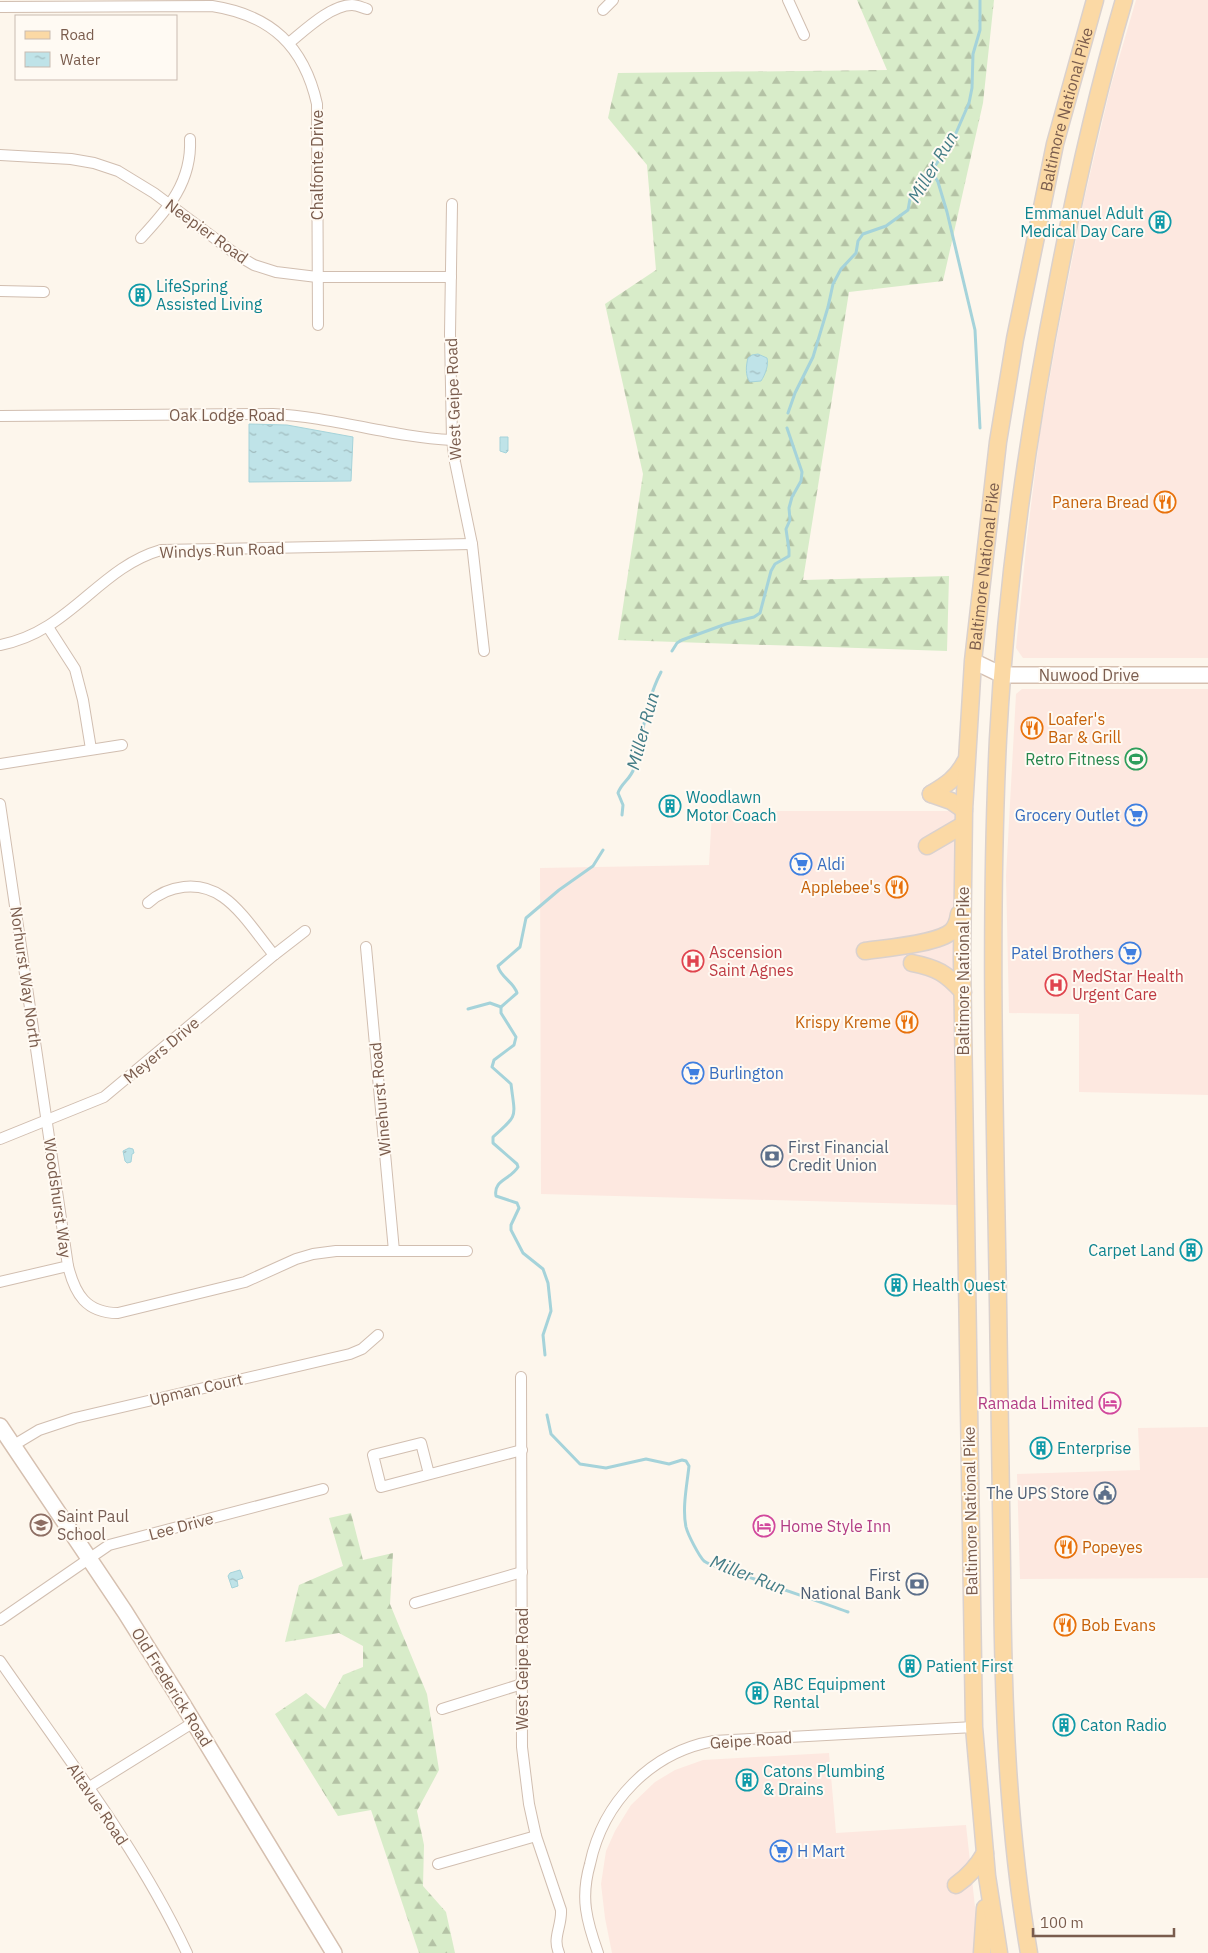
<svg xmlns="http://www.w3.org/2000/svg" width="1208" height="1953" viewBox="0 0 1208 1953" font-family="'IBM Plex Sans',sans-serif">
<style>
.commercial{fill:#fde8e0}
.forest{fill:url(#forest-firs)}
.water{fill:url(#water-ripples);stroke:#a5d3da}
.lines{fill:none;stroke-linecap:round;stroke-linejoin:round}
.stream{stroke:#a5d3da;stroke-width:3}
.street-casing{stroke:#d1beb0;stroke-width:12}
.secondary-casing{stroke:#d6c0b0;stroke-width:18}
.primary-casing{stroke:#dad1cd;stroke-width:19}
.street{stroke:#fff;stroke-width:10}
.secondary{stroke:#fff;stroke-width:15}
.primary{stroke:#fbd9a5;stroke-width:16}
.labels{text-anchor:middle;stroke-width:4;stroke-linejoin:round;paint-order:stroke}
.street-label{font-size:16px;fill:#7a5c4d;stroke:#fffaf3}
.culture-label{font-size:16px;fill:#0d838f;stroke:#fffaf3;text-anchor:start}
.food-label{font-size:16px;fill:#c56008;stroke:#fffaf3;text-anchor:end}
.leisure-label{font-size:16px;fill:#27864d;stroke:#fffaf3;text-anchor:end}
.shop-label{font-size:16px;fill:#366cbe;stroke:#fffaf3;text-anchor:start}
.health-label{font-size:16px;fill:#be3a42;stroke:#fffaf3;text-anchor:start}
.service-label{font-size:16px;fill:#4e5e75;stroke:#fffaf3;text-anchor:end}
.hotel-label{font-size:16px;fill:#b23c85;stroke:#fffaf3;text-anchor:end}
.education-label{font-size:16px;fill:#785e54;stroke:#fffaf3;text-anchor:start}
.water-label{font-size:18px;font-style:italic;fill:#437c86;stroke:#fffaf3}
</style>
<defs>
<pattern id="forest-firs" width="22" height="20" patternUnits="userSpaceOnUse" patternTransform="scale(1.25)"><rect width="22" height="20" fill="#d8ecc9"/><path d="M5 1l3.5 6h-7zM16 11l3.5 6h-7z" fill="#b4c2a5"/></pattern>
<pattern id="water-ripples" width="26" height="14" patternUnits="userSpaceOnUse" patternTransform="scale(1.25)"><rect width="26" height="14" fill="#bfe3e8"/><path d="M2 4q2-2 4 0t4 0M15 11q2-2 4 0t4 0" fill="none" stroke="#a0bbbe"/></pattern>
</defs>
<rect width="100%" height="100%" fill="#fdf6ec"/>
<g class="commercial">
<path d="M1136,0H1208V658H1023L1016,648L1027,538L1040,433L1058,331L1084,200L1110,89Z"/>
<path d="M1022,689H1208V1095L1079,1092V1014L1009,1013L1006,876L1016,694Z"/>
<path d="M712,811H955L957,1205L541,1194L540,868L709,865Z"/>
<path d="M1208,1427V1578L1020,1579L1017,1474L1140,1470L1138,1428Z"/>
<path d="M829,1753L836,1833L966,1825L978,1934L974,1953H612L605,1918L601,1884L606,1851L615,1831L631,1805L655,1782L675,1770L703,1760Z"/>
</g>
<g class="forest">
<path d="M857,0H994L983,103L943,281L849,292L803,580L949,576L947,651L618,640L643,474L605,304L656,270L647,165L608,118L618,73L887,70Z"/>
<path d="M351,1513L363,1560L393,1553L390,1604L427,1694L439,1770L417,1811L424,1845L423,1886L446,1912L455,1953H419L371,1810L338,1816L275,1714L306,1693L325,1709L343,1675L363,1667V1646L339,1633L285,1642L299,1585L343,1566L329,1518Z"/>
</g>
<g class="water">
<path d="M758,354L767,358C769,365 765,375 761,381L750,382C745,376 746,365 748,358L752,355Z"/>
<path d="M249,424L287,425L353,437L351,481L249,482Z"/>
<path d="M500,437H508V451L506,453L500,451Z"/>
<path d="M129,1148L133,1149L134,1153L132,1154L131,1162L127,1163L125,1161L123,1151Z"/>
<path d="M240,1570L243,1578L237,1580L238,1586L232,1588L228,1576L230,1573Z"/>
</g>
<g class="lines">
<g class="stream">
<path d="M931,170L938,182L947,212L975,330L980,428"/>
<path d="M788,413L795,393L813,357L828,307L833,284L841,269L856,253L858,241L863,234L886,226L908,210L910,199L914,192L923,185L956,133L969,103L972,88L973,54L980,30V0"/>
<path d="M672,651L677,643L682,640L726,624L754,617L760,613L771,571L775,564L789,556V550L786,529L790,520L789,508L792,497L801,481L802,472L787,428"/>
<path d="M622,815L623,805L618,793C621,783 631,779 634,768C644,734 644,705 661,672"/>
<path d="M468,1009L490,1003L501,1007"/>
<path d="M545,1355L543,1335L551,1311L548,1283L543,1269L523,1253L511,1230V1225L519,1208L517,1203L496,1196C493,1180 510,1180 518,1167L517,1164L493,1143V1137C519,1114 515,1118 511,1084L492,1067L494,1060L514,1045L516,1037L501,1013V1007L517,993C514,982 500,977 498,966L520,947L526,918L559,890L593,866L603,850"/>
<path d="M547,1415L551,1434L580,1464L606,1468L646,1459L669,1464L682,1460L686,1461L689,1466C687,1485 682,1508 686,1527C688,1535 699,1556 704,1561C712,1567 724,1567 733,1571C771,1586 810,1598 848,1612"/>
</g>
<g class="street-casing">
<g id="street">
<path d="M788,0L804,35"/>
<path d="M0,7L212,6C271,15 304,46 317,104L318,325"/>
<path d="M603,10L613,0"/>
<path d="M289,43C305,30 331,5 352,5C357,5 363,8 367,9"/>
<path d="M0,155L71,159L94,163L118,171L154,193L237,255L254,265L276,272L317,277H451"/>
<path d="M452,204L450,334L452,440L455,462L472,544L484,651"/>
<path d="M141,238C168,209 192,182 190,139"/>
<path d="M0,291L44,292"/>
<path d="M0,416L273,414C334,417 391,437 452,440"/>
<path d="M48,627L75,669L83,700L91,749"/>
<path d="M0,645C70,632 98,568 161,550L472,544"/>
<path d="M0,764L122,745"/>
<path d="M0,804L68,1266L0,1282"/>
<path d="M148,903C168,885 199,880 223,897C242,910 259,937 274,955"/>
<path d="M366,947L394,1251"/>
<path d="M0,1139L104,1097L274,955L305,931"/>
<path d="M68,1266C75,1294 86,1313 118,1313L245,1282L296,1259L313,1254L336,1251H467"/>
<path d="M521,1377L522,1747L529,1804L536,1836L561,1910C562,1926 552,1938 559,1953"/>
<path d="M14,1445L39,1430L75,1418L350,1354L362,1349L378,1335"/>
<path d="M429,1474L421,1443L373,1455L381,1487L522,1450"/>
<path d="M415,1603L522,1572"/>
<path d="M0,1620L109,1545L323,1489"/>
<path d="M0,1661C65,1755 139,1850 187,1953"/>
<path d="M442,1709L522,1684"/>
<path d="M88,1788L194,1722"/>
<path d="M438,1864L536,1836"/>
<path d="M598,1953C593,1939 588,1924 586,1909C584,1894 586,1878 590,1864C603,1802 651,1752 714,1741L974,1727"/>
</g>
</g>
<g class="secondary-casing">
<g id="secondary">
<path d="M973,661L1002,675H1208"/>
<path d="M0,1426L125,1612L176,1693L334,1953"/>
</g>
</g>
<g class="primary-casing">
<g id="primary">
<path d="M931,794C946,785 957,778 965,762"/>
<path d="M931,794L951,801L964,810"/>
<path d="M927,846L963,825"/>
<path d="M865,951C885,948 938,944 952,931C957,926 958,921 959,914"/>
<path d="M912,963C937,968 946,973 963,992"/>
<path d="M956,1885C969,1876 977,1867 985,1853"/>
<path d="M982,1953L985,1908"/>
<path id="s1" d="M999,1953L987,1876L974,1727L962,958L964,810L973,661L998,442L1015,339L1055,144L1095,0"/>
<path d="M1029,1953C1007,1826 1003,1698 1002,1569C1001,1480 1000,1391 998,1302C995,1115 989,927 998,739C1006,585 1028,430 1058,279C1076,185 1097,92 1124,0"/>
</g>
</g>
<use href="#street" class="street"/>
<use href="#secondary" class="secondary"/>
<use href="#primary" class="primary"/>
</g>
<defs>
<g id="building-ring" transform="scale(1.125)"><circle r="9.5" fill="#fffaf3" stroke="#0f9aa8" stroke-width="1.5"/><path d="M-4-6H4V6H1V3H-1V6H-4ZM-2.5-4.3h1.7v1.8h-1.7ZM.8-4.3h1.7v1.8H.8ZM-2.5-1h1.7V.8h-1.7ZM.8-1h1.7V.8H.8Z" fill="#0f9aa8"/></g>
<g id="restaurant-ring" transform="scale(1.125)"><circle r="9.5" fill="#fffaf3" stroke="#e8710a" stroke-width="1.5"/><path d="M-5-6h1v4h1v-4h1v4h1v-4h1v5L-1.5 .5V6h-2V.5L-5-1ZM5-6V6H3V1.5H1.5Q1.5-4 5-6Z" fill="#e8710a"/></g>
<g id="stadium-ring" transform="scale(1.125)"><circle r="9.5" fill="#fffaf3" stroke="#2e9e5b" stroke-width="1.5"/><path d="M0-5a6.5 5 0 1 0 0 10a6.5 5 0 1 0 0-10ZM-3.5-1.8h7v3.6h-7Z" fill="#2e9e5b"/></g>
<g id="supermarket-ring" transform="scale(1.125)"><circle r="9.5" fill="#fffaf3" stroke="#3f7fe0" stroke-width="1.5"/><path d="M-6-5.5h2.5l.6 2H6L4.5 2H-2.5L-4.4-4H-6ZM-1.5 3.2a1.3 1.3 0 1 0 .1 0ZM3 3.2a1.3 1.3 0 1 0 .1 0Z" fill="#3f7fe0"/></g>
<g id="hospital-ring" transform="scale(1.125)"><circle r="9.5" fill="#fffaf3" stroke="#e0444e" stroke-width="1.5"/><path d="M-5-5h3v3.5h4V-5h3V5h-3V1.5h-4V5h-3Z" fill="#e0444e"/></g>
<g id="bank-ring" transform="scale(1.125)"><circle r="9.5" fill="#fffaf3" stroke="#5c6f8a" stroke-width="1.5"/><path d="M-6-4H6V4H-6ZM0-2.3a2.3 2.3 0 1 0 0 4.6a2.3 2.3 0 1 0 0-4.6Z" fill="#5c6f8a"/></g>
<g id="hotel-ring" transform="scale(1.125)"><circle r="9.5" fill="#fffaf3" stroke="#d1479c" stroke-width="1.5"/><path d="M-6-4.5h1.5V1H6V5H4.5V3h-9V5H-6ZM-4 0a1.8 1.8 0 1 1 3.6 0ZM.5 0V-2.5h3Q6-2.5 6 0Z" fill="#d1479c"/></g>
<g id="civic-ring" transform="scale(1.125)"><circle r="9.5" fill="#fffaf3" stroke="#5c6f8a" stroke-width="1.5"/><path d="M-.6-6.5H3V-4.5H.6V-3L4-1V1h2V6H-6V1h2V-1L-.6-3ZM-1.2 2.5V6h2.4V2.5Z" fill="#5c6f8a"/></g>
<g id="school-ring" transform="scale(1.125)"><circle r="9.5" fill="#fffaf3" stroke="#8d6e63" stroke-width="1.5"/><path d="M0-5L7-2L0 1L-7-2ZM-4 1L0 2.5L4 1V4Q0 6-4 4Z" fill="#8d6e63"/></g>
</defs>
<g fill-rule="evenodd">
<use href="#building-ring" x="1160" y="222"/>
<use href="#building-ring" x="140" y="295"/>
<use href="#restaurant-ring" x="1165" y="502"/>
<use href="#restaurant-ring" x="1032" y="728"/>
<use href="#stadium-ring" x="1136" y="759"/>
<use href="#building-ring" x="670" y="806"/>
<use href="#supermarket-ring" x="1136" y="815"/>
<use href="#supermarket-ring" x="801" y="864"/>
<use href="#restaurant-ring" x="897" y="887"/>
<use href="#supermarket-ring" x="1130" y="953"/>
<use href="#hospital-ring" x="693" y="961"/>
<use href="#hospital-ring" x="1056" y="985"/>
<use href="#restaurant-ring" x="907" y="1022"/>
<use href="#supermarket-ring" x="693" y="1073"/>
<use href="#bank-ring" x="772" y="1156"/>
<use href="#building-ring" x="1191" y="1250"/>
<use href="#building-ring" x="896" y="1285"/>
<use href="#hotel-ring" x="1110" y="1403"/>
<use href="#building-ring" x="1041" y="1448"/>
<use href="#civic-ring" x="1105" y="1493"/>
<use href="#school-ring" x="41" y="1525"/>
<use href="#hotel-ring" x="764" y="1526"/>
<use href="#restaurant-ring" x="1066" y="1547"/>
<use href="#bank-ring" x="917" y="1584"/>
<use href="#restaurant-ring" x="1065" y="1625"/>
<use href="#building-ring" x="910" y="1666"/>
<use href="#building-ring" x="757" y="1693"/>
<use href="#building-ring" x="1064" y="1725"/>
<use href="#building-ring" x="747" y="1780"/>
<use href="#supermarket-ring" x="781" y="1851"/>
</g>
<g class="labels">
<g class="street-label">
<text dy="6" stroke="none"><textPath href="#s1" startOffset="1854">Baltimore National Pike</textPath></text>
<text transform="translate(317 165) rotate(-90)" y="6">Chalfonte Drive</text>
<text transform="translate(207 231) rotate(36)" y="6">Neepier Road</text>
<text transform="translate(453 399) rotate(-92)" y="6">West Geipe Road</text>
<text x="227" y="421">Oak Lodge Road</text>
<text transform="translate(222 550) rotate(-2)" y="6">Windys Run Road</text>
<text dy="6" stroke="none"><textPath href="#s1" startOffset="1389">Baltimore National Pike</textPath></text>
<text x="1089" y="681">Nuwood Drive</text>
<text transform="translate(963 971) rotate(-90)" y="6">Baltimore National Pike</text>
<text transform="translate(26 977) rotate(82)" y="6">Norhurst Way North</text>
<text transform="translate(161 1050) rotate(-40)" y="6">Meyers Drive</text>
<text transform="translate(380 1099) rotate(-95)" y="6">Winehurst Road</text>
<text transform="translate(58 1198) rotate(82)" y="6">Woodshurst Way</text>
<text transform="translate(196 1389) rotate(-13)" y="6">Upman Court</text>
<text transform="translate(970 1511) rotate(-91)" y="6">Baltimore National Pike</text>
<text transform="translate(181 1526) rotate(-15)" y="6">Lee Drive</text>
<text transform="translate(522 1669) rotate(-90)" y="6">West Geipe Road</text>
<text transform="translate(172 1687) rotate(58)" y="6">Old Frederick Road</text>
<text transform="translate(751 1740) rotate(-4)" y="6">Geipe Road</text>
<text transform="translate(98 1804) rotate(56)" y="6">Altavue Road</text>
</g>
<g class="culture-label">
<text x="1144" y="219" text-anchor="end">Emmanuel Adult<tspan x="1144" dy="18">Medical Day Care</tspan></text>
<text x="156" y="292">LifeSpring<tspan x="156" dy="18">Assisted Living</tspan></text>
<text x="686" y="803">Woodlawn<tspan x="686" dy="18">Motor Coach</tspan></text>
<text x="1175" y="1256" text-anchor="end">Carpet Land</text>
<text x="912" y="1291">Health Quest</text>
<text x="1057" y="1454">Enterprise</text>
<text x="926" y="1672">Patient First</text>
<text x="773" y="1690">ABC Equipment<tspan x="773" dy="18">Rental</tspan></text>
<text x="1080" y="1731">Caton Radio</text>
<text x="763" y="1777">Catons Plumbing<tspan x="763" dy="18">&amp; Drains</tspan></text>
</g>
<g class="food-label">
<text x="1149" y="508">Panera Bread</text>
<text x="1048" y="725" text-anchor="start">Loafer's<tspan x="1048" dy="18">Bar &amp; Grill</tspan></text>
<text x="881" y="893">Applebee's</text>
<text x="891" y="1028">Krispy Kreme</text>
<text x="1082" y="1553" text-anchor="start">Popeyes</text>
<text x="1081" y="1631" text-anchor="start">Bob Evans</text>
</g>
<g class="leisure-label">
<text x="1120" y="765">Retro Fitness</text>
</g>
<g class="shop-label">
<text x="1120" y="821" text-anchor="end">Grocery Outlet</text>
<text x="817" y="870">Aldi</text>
<text x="1114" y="959" text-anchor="end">Patel Brothers</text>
<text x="709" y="1079">Burlington</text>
<text x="797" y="1857">H Mart</text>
</g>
<g class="health-label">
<text x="709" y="958">Ascension<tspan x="709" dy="18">Saint Agnes</tspan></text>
<text x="1072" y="982">MedStar Health<tspan x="1072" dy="18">Urgent Care</tspan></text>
</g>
<g class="service-label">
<text x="788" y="1153" text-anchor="start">First Financial<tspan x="788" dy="18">Credit Union</tspan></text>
<text x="1089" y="1499">The UPS Store</text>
<text x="901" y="1581">First<tspan x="901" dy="18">National Bank</tspan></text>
</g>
<g class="hotel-label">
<text x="1094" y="1409">Ramada Limited</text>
<text x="780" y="1532" text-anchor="start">Home Style Inn</text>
</g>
<g class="education-label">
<text x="57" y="1522">Saint Paul<tspan x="57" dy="18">School</tspan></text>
</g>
<g class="water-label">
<text transform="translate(933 167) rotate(-59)" y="6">Miller Run</text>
<text transform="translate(643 731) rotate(-75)" y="6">Miller Run</text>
<text transform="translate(748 1575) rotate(21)" y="6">Miller Run</text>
</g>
</g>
<rect x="15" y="15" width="162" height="65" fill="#fffaf3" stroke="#cabbb1"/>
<rect x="25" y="31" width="25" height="8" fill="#fbd9a5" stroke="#cabbb1"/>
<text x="60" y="40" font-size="15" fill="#7a5c4d">Road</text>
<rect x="25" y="52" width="25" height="15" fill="url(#water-ripples)" stroke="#cabbb1"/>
<text x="60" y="65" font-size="15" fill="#7a5c4d">Water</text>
<path d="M1033 1928v8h141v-8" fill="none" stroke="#7a5c4d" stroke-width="2.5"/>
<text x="1040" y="1928" font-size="15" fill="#7a5c4d" stroke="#fffaf3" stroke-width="4" paint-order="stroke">100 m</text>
</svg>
